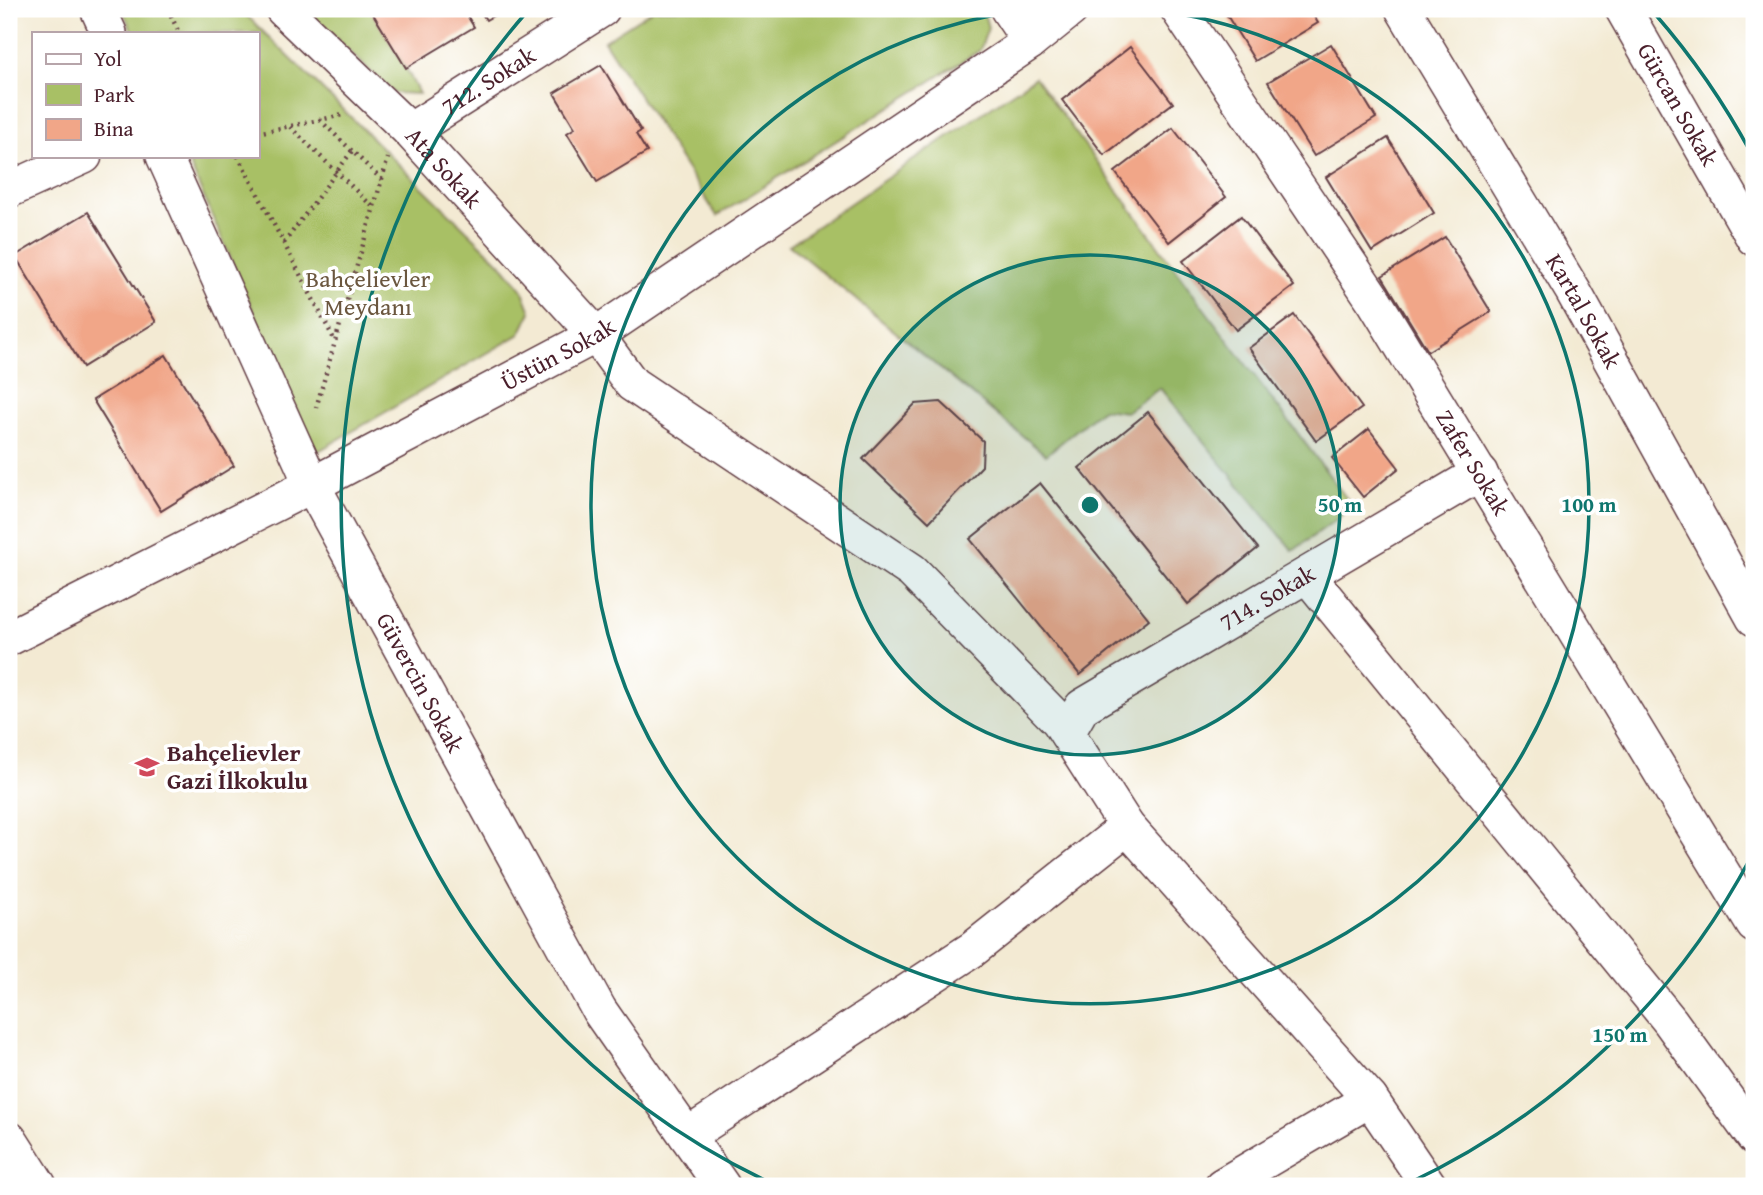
<svg xmlns="http://www.w3.org/2000/svg" width="1763" height="1195" viewBox="0 0 1763 1195" font-family="'Gentium Book Plus',serif">
<style>
.green{fill:#a8c065;stroke:#797048;stroke-width:2}
.building{fill:#f1a688}
.lines{fill:none;stroke-linecap:round;stroke-linejoin:round}
.minor-casing{stroke:#633d44;stroke-width:38}
.path{stroke:#633d44;stroke-width:4.5;stroke-dasharray:2 5;stroke-linecap:butt}
.minor{stroke:#fff;stroke-width:35}
.ring{fill:none;stroke:#0f766e;stroke-width:3.5}
.labels{text-anchor:middle;stroke-width:7;stroke-linejoin:round;paint-order:stroke}
.street-label{font-size:24px;fill:#4a1f2b;stroke:#fff}
.park-label{font-size:24px;fill:#6b573f;stroke:#fff}
.poi-label{font-size:24px;font-weight:bold;fill:#4a1f2b;stroke:#fff;text-anchor:start}
.centre{fill:#0f766e;stroke:#fff;stroke-width:3.5}
.ring-label{font-size:21px;text-anchor:middle;font-weight:bold;fill:#0f766e;stroke:#fff;stroke-width:7;stroke-linejoin:round;paint-order:stroke}
</style>
<rect width="100%" height="100%" fill="#fff"/>
<filter id="ink" filterUnits="userSpaceOnUse"><feTurbulence type="fractalNoise" baseFrequency=".0143" numOctaves="2"/><feDisplacementMap in="SourceGraphic" scale="14" xChannelSelector="R" yChannelSelector="G"/><feConvolveMatrix kernelMatrix="1 2 1 2 8 2 1 2 1" color-interpolation-filters="sRGB"/></filter>
<filter id="wash" filterUnits="userSpaceOnUse"><feTurbulence type="fractalNoise" baseFrequency=".00686" numOctaves="4" result="noise"/><feDisplacementMap in="SourceGraphic" scale="28" xChannelSelector="R" yChannelSelector="G"/><feGaussianBlur stdDeviation="1.57" result="paint"/><feColorMatrix in="noise" values="0 0 0 0 0 0 0 0 0 0 0 0 0 0 0 0 0 1.4 0 .05"/><feComposite in="paint" operator="in"/></filter>
<g filter="url(#wash)">
<rect width="100%" height="100%" fill="#f3ead3"/>
<g class="green">
<path d="M122,9H240L505,268L522,289L531,312L520,334L315,453L186,156H257V33H133Z"/>
<path d="M305,9H370L406,68L419,94L393,93Z"/>
<path d="M654,9H983L988,28L980,50L717,216L604,41Z"/>
<path d="M1035,77L1197,299L1353,507L1293,551L1160,388L1126,412L1102,409L1046,455L789,245Z"/>
</g>
<g id="blocks">
<g class="building">
<path d="M370,9H463L474,27L406,68Z"/>
<path d="M479,9H505L486,20Z"/>
<path d="M1223,9H1309L1318,23L1255,61Z"/>
<path d="M1331,44L1376,118L1314,156L1268,82Z"/>
<path d="M1130,47L1173,103L1104,155L1062,100Z"/>
<path d="M601,65L641,131L636,134L647,152L597,182L567,133L575,128L554,93Z"/>
<path d="M1173,128L1226,197L1169,242L1115,172Z"/>
<path d="M1388,138L1434,213L1372,252L1326,177Z"/>
<path d="M88,212L156,322L83,367L15,256Z"/>
<path d="M1241,216L1294,286L1236,330L1183,261Z"/>
<path d="M1445,237L1491,312L1428,351L1382,276Z"/>
<path d="M1294,315L1362,408L1316,441L1249,348Z"/>
<path d="M166,355L234,466L161,511L93,400Z"/>
<path d="M941,402L983,441L982,466L929,522L863,459L915,404Z"/>
<path d="M1148,412L1258,548L1188,604L1079,468Z"/>
<path d="M1369,429L1399,468L1363,497L1332,458Z"/>
<path d="M1040,483L1149,619L1080,675L970,539Z"/>
</g>
</g>
</g>
<g filter="url(#ink)">
<use href="#blocks" fill-opacity="0" stroke="#633d44" stroke-width="2"/>
<g class="lines">
<g class="minor-casing">
<g id="minor">
<path d="M98,9L109,33"/>
<path id="s1" d="M283,9L410,131L596,335L632,384L912,571L1059,721L1127,827L1370,1099L1429,1186"/>
<path d="M1008,9L1030,42"/>
<path id="s2" d="M1178,9L1375,302L1754,925"/>
<path id="s3" d="M1403,9L1573,291L1754,618"/>
<path id="s4" d="M1623,9L1754,238"/>
<path id="s5" d="M410,131L602,9"/>
<path id="s6" d="M164,156L312,485L599,1010L722,1186"/>
<path d="M9,190L84,156"/>
<path d="M1307,575L1670,1021L1754,1137"/>
<path id="s7" d="M9,638L312,485L596,335L1030,42L1071,9"/>
<path id="s8" d="M1067,733L1082,707L1480,473"/>
<path d="M687,1136L973,949L1127,827"/>
<path d="M9,1139L39,1186"/>
<path d="M1222,1186L1370,1099"/>
</g>
</g>
<g class="path">
<path d="M168,9L179,33"/>
<path d="M320,120L382,180"/>
<path d="M290,127L374,208"/>
<path d="M257,133L343,115"/>
<path d="M238,156L335,341"/>
<path d="M284,243L352,151"/>
<path d="M316,408L388,158"/>
</g>
<use href="#minor" class="minor"/>
</g>
</g>
<circle cx="1090" cy="505" r="250" fill="#0f766e" fill-opacity=".12"/>
<g class="ring">
<circle cx="1090" cy="505" r="250"/>
<path d="M1146 9A499 499 0 1 1 1034 9"/>
<path d="M1751 857A749 749 0 0 1 1407 1184M773 1184A749 749 0 0 1 525 14M1655 14A749 749 0 0 1 1751 153"/>
</g>
<defs>
<g id="school-bare" transform="scale(1.89)"><path d="M0-5L7-2L0 1L-7-2ZM-4 1L0 2.5L4 1V4Q0 6-4 4Z" fill="#d1495b" stroke="#fff" stroke-width="2.5" paint-order="stroke"/></g>
</defs>
<g fill-rule="evenodd">
<use href="#school-bare" x="147" y="767"/>
</g>
<g class="labels">
<g class="street-label">
<text dy="8" stroke="none"><textPath href="#s5" startOffset="93">712. Sokak</textPath></text>
<text dy="8" stroke="none"><textPath href="#s4" startOffset="110">Gürcan Sokak</textPath></text>
<text dy="8" stroke="none"><textPath href="#s1" startOffset="226">Ata Sokak</textPath></text>
<text dy="8" stroke="none"><textPath href="#s3" startOffset="352">Kartal Sokak</textPath></text>
<text dy="8" stroke="none"><textPath href="#s7" startOffset="618">Üstün Sokak</textPath></text>
<text dy="8" stroke="none"><textPath href="#s2" startOffset="541">Zafer Sokak</textPath></text>
<text dy="8" stroke="none"><textPath href="#s8" startOffset="245">714. Sokak</textPath></text>
<text dy="8" stroke="none"><textPath href="#s6" startOffset="586">Güvercin Sokak</textPath></text>
</g>
<g class="park-label">
<text x="368" y="287">Bahçelievler<tspan x="368" dy="28">Meydanı</tspan></text>
</g>
<g class="poi-label">
<text x="167" y="761">Bahçelievler<tspan x="167" dy="28">Gazi İlkokulu</tspan></text>
</g>
</g>
<circle cx="1090" cy="505" r="10" class="centre"/>
<g class="ring-label">
<text x="1340" y="512">50 m</text>
<text x="1589" y="512">100 m</text>
<text x="1620" y="1042">150 m</text>
</g>
<rect width="1763" height="1195" fill="none" stroke="#fff" stroke-width="35"/>
<rect x="32" y="32" width="228" height="126" fill="#ffffff" stroke="#b7a5aa" stroke-width="2"/>
<rect x="46" y="54" width="35" height="10" fill="#ffffff" stroke="#b7a5aa" stroke-width="2"/>
<text x="94" y="66" font-size="21" fill="#4a1f2b">Yol</text>
<rect x="46" y="84" width="35" height="21" fill="#a8c065" stroke="#b7a5aa" stroke-width="2"/>
<text x="94" y="102" font-size="21" fill="#4a1f2b">Park</text>
<rect x="46" y="119" width="35" height="21" fill="#f1a688" stroke="#b7a5aa" stroke-width="2"/>
<text x="94" y="136" font-size="21" fill="#4a1f2b">Bina</text>
</svg>
